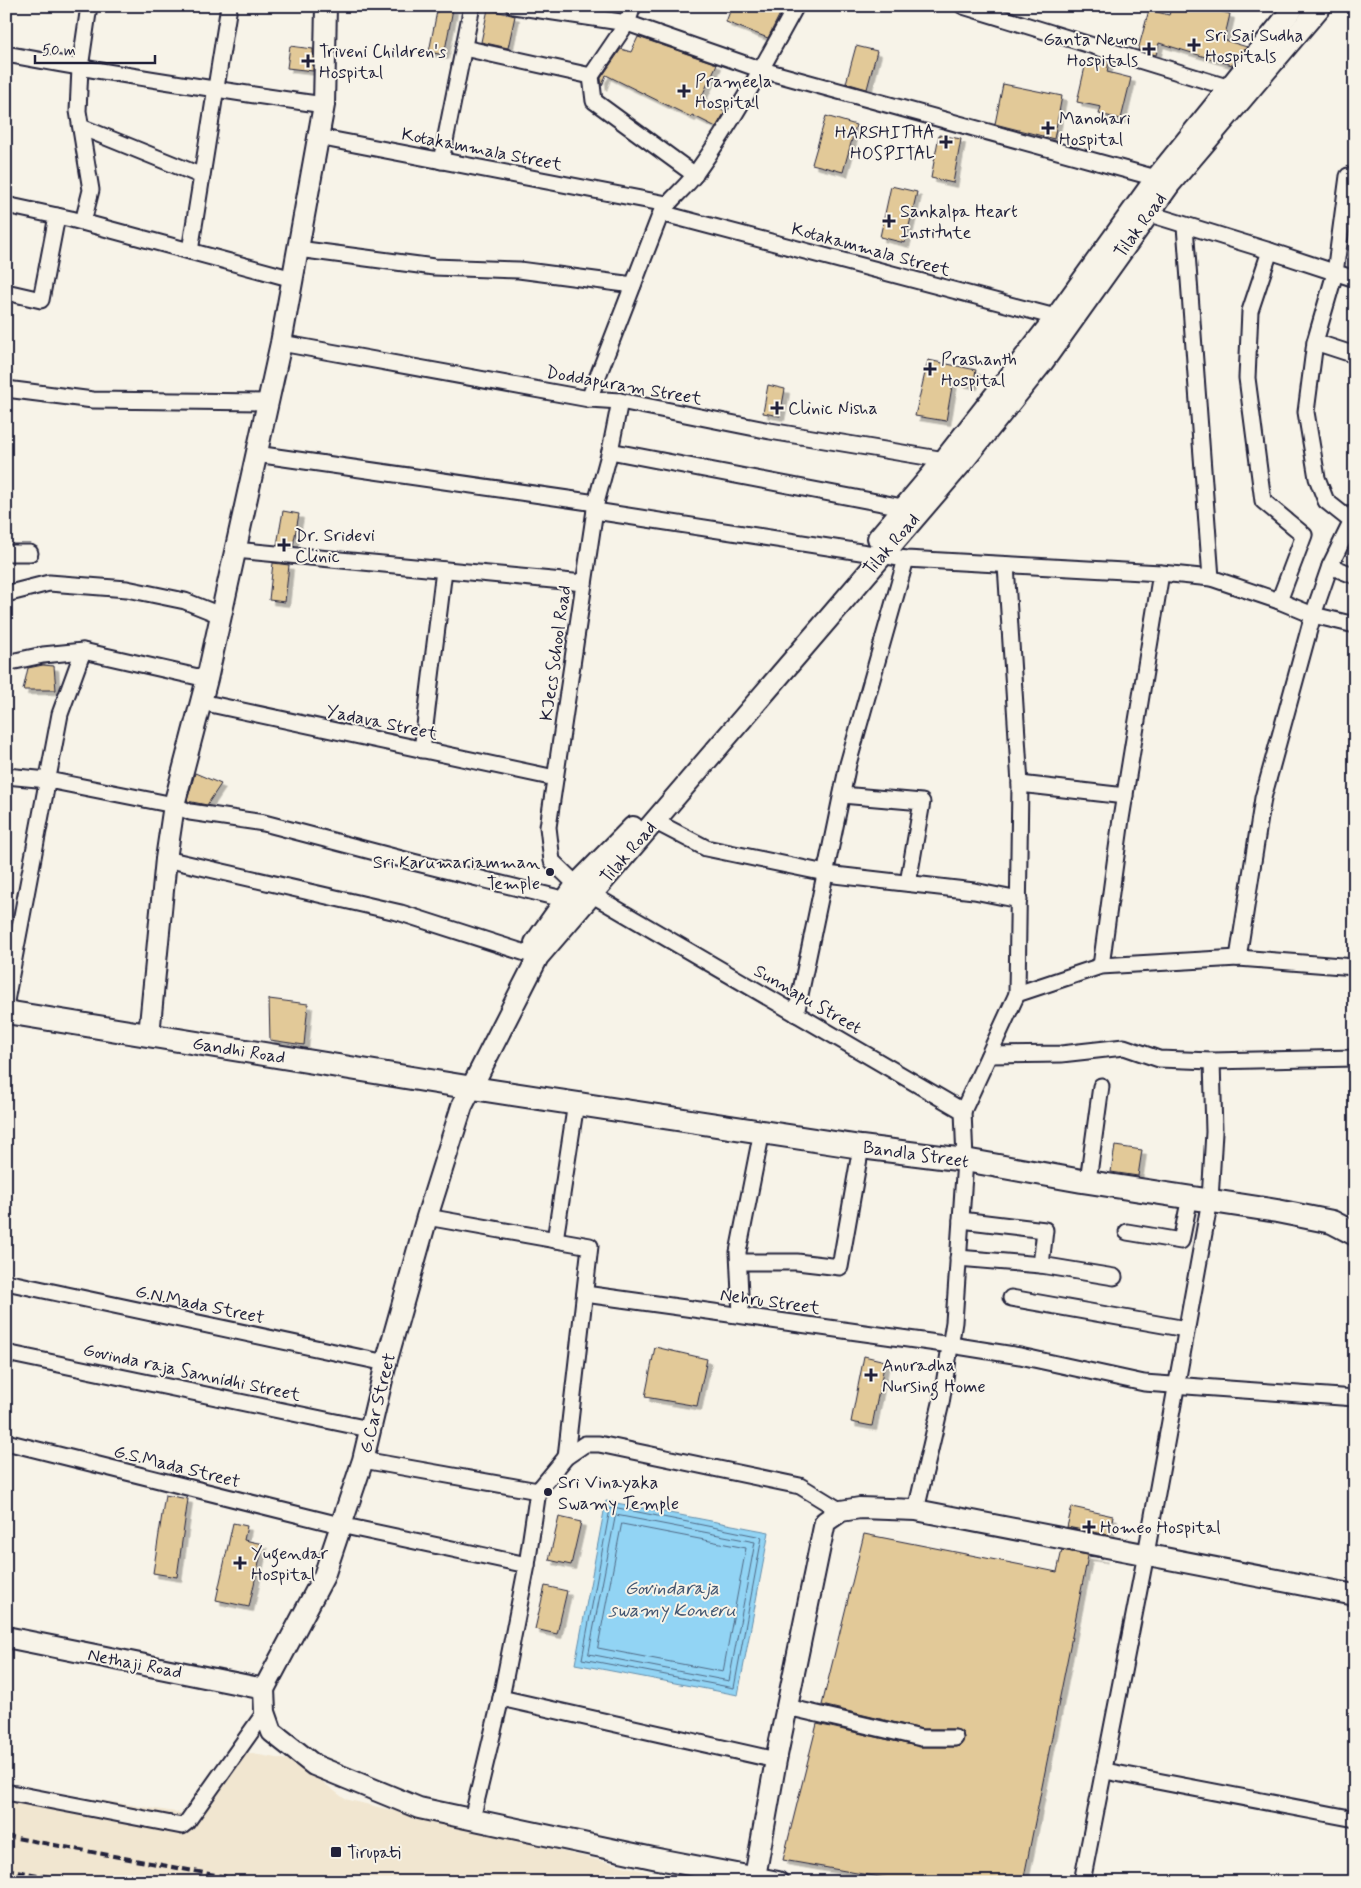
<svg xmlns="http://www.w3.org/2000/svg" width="1361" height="1888" viewBox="0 0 1361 1888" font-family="Mynerve,sans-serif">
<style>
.built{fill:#f1e6d0}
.water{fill:#92d4f4;stroke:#658daa}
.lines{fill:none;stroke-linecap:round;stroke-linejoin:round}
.shore{stroke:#4f6985;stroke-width:1}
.building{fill:#e2c998;stroke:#22223b;filter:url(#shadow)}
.street-casing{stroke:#22223b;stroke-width:19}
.secondary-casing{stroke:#22223b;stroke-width:24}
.primary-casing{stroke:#22223b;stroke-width:26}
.street{stroke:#f7f3e8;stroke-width:15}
.secondary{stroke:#f7f3e8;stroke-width:20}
.primary{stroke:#f7f3e8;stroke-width:22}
.rail{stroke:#22223b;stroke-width:4;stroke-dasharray:8 4;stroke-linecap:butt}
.poi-dot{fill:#22223b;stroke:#f7f3e8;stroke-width:2}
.labels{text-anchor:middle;stroke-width:4;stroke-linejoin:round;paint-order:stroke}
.poi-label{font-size:18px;fill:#22223b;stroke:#f7f3e8;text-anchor:start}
.street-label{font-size:18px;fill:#22223b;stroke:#f7f3e8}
.water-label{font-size:19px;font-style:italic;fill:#445772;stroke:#f7f3e8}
</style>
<defs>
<filter id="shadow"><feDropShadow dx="4.5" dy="4.5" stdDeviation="0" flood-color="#0004"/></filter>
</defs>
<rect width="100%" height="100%" fill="#f7f3e8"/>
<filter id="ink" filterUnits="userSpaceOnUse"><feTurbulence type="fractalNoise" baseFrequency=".02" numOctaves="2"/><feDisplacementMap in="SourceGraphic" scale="10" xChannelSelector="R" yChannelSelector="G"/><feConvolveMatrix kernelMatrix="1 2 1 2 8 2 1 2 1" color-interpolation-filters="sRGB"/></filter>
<g filter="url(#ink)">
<path class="built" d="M234,1751L295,1761L345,1799L689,1882H6V1785L194,1815Z"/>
<path class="water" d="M606,1501L769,1532L738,1695L575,1664Z"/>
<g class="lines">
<g class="shore">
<path d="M613,1507L762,1537L734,1688L582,1659L610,1509Z"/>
<path d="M616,1515L755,1542L729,1681L589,1654Z"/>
<path d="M622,1524L746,1548L723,1672L598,1648Z"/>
</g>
</g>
<g class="building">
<path d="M438,6L453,9L444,55L429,52Z"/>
<path d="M732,6H771L769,10L780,14L768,38L726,22Z"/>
<path d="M1172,6H1199L1230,14L1224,40L1247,47L1232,65L1159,43L1156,55L1138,50L1149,10L1169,15Z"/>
<path d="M488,9L515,16L508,48L481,42Z"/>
<path d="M638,37L717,64L700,100L725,112L716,127L692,115L691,117L606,75L602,86L601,78L621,49L631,52Z"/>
<path d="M290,46L313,49V71L287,68Z"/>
<path d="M856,46L877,51L867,89L846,83Z"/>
<path d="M1087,58L1109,62L1107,72L1131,78L1121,119L1099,114L1101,107L1077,102Z"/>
<path d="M1003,84L1062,96L1054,139L995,124Z"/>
<path d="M826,116L856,125L843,172L812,164Z"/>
<path d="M939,135L961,139L953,183L931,178Z"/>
<path d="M891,186L917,192L905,243L880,237Z"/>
<path d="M928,360L976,370L973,385L953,381L946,421L915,416Z"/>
<path d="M768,385L785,389L780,416L763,413Z"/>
<path d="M283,511L299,514L293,546L277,545Z"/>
<path d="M273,563L289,565L285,602L269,600Z"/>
<path d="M43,665L54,666L56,690H23L28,668Z"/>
<path d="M195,773L221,784L207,805L187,801Z"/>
<path d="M269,999L308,1004L304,1045L270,1040Z"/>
<path d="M1115,1146L1142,1150L1138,1176L1111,1172Z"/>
<path d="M655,1347L707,1359L697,1406L645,1397Z"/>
<path d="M864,1356L885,1361L872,1426L851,1422Z"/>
<path d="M165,1495L188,1499L177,1577L153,1573Z"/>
<path d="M1072,1507L1113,1516L1109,1535L1067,1527Z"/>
<path d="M559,1517L581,1522L571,1565L549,1560Z"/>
<path d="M233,1523L247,1526L244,1540L263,1544L249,1607L216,1600Z"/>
<path d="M864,1534L1057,1572L1062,1550L1103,1558L1088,1556L1023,1882H908L783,1860L817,1724L921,1747H955L960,1746L964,1738L963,1733L955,1729H922L822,1705Z"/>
<path d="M545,1586L567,1591L557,1634L535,1629Z"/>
</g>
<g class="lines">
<g class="street-casing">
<g id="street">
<path d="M514,6L627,23L762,70L1156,178L1164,182"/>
<path d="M633,6L627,23L591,76L594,101L695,175"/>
<path d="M963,6L1230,88"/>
<path d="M464,48L591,76"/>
<path d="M6,54C112,74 218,90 324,105"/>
<path d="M81,127L202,176"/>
<path d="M318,137L667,204"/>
<path d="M441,161L472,6"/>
<path d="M1348,176L1335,273L1315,342L1306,412L1317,478L1326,501L1355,524"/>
<path d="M6,205L71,219L293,279"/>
<path d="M1140,211L1270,251L1355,279"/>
<path d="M661,213L1063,319"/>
<path d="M83,222L91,190L78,111L80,68L89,6"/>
<path d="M1185,226L1211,578"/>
<path d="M298,249L434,267L519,270L633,285"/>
<path d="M190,251L229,6"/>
<path d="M6,292L41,300L57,216"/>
<path d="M1315,342L1355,355"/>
<path d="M281,343L589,399L620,401L770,431L951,461"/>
<path d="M6,389L93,400L268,402"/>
<path d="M589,399L661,213C671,198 686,188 696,173C734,120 765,63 796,6"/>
<path d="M610,451L913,509"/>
<path d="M256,454L596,503"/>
<path d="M595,511L906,559L1161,573L1121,819L1101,966"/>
<path d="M235,550L584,583"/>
<path d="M6,553H30"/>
<path d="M1006,565L1020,784L1017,994"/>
<path d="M1330,566L1355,576"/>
<path d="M1161,573L1211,578L1279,601L1304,535L1263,501L1247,378L1250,311L1270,251"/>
<path d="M6,594L49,583L127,589L185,601L220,615"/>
<path d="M1279,601L1313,615L1355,625"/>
<path d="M6,663L43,655L83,651L207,679"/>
<path d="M201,702L555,778"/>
<path d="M422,750L444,570"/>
<path d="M6,776L48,780L174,805L190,812L264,823L413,862L575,902"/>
<path d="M1020,784L1125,796"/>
<path d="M842,795L922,802L908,883"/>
<path d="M654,821L706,848L835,875L974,891L1019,900"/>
<path d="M166,859L401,913L538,957"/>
<path d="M584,892L552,861L548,827L596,503L610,451L620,401"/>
<path d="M591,894L963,1111L965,1160L954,1322L941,1403L916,1510"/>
<path d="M1238,958L1263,798L1313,615L1330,566L1351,523L1355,511"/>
<path d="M6,1001L60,714L83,651"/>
<path d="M796,1014L848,764L906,559"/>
<path d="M989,1055L1061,1054L1124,1047L1159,1059L1212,1061L1214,1132L1210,1200L1146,1554L1082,1882"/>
<path d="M1212,1061L1355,1058"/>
<path d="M963,1111L1017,994L1101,966L1238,958L1355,967"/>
<path d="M1088,1181L1101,1086"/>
<path d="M427,1217L590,1246L566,1457"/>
<path d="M961,1220L1045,1230L1041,1265L1114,1277"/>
<path d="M1127,1232L1181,1241L1190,1197"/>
<path d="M555,1240L576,1103"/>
<path d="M958,1258L1041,1265"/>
<path d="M739,1262H797L840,1267L861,1147"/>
<path d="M6,1282L386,1363"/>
<path d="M585,1294L951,1345L1020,1356L1144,1383L1355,1398"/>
<path d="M1011,1298L1186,1329"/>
<path d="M741,1315L738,1252L762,1131"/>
<path d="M6,1353L369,1429"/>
<path d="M6,1442L340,1525L527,1565"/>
<path d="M363,1460L538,1491L566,1457L585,1444H599L800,1486L841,1511"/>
<path d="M538,1491L527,1565L501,1698L776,1760"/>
<path d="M787,1707L921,1738H955"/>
<path d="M1105,1771L1355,1819"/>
<path d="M6,1792L182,1826L187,1822L265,1712"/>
<path d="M472,1819L501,1698"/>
</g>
</g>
<g class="secondary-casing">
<g id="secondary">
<path d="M878,538L944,460L1056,317L1156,178L1295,6"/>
<path d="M535,943L576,885L633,827"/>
<path d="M149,1035L166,859L174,805L207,679L281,343L324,105L326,6"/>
<path d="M6,1637L264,1689"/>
<path d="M264,1689L324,1576L363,1460L386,1363L427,1217L462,1106L538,957L962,463L1043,362L1170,184L1321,6"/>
<path d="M264,1689L265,1712L272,1732L314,1765L419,1808L653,1858L778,1882"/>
<path d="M755,1877L776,1760L825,1522L841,1511L860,1508L916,1510L1355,1595"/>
</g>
</g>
<g class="primary-casing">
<path id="primary" d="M6,1012L473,1088L861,1147L965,1160L1082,1181L1277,1211L1332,1222L1355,1234"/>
</g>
<use href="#street" class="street"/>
<use href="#secondary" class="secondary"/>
<use href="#primary" class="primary"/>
<g class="rail">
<path d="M6,1836L253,1882"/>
<path d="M6,1869L76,1882"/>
</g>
</g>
</g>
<g class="poi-dot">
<path d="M1191.5 37.5h5v5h5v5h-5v5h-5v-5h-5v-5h5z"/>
<path d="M1146.5 41.5h5v5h5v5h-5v5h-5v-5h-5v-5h5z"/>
<path d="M305.5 53.5h5v5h5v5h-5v5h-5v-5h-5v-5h5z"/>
<path d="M681.5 83.5h5v5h5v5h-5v5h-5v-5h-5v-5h5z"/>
<path d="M1045.5 120.5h5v5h5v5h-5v5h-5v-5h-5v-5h5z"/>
<path d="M943.5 134.5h5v5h5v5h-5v5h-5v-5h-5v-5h5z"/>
<path d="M886.5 213.5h5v5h5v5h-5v5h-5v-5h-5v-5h5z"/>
<path d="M927.5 361.5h5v5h5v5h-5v5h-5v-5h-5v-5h5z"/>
<path d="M774.5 400.5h5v5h5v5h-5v5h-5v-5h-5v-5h5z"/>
<path d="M281.5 537.5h5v5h5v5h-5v5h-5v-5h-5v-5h5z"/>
<circle cx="550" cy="872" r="5"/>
<path d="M868.5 1367.5h5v5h5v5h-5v5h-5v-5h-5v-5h5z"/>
<circle cx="548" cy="1492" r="5"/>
<path d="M1086.5 1519.5h5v5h5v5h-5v5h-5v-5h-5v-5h5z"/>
<path d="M237.5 1555.5h5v5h5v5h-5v5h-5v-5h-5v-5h5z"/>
<rect x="330" y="1846" width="12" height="12" rx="2.5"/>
</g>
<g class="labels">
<g class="poi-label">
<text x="1205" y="41">Sri Sai Sudha<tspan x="1205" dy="21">Hospitals</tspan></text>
<text x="1138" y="45" text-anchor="end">Ganta Neuro<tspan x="1138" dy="21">Hospitals</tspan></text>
<text x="319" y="57">Triveni Children's<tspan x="319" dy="21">Hospital</tspan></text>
<text x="695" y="87">Prameela<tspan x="695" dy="21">Hospital</tspan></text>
<text x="1059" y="124">Manohari<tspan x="1059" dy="21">Hospital</tspan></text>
<text x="935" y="138" text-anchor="end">HARSHITHA<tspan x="935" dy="21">HOSPITAL</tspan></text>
<text x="900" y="217">Sankalpa Heart<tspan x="900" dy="21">Institute</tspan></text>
<text x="941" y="365">Prashanth<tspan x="941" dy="21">Hospital</tspan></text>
<text x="788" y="414">Clinic Nisha</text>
<text x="295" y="541">Dr. Sridevi<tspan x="295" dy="21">Clinic</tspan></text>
<text x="540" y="868" text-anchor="end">Sri Karumariamman<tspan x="540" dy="21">Temple</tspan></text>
<text x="882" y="1371">Anuradha<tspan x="882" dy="21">Nursing Home</tspan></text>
<text x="558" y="1488">Sri Vinayaka<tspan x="558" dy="21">Swamy Temple</tspan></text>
<text x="1100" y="1533">Homeo Hospital</text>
<text x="251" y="1559">Yugendar<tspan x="251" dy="21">Hospital</tspan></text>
<text x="347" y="1858">Tirupati</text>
</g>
<g class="street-label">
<text transform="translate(482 149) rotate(11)" y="6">Kotakammala Street</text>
<text transform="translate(1140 225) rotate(-54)" y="6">Tilak Road</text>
<text transform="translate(871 249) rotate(15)" y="6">Kotakammala Street</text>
<text transform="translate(624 385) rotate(10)" y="6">Doddapuram Street</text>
<text transform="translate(891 544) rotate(-49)" y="6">Tilak Road</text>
<text transform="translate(555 653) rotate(-82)" y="6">KJecs School Road</text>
<text transform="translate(382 722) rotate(12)" y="6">Yadava Street</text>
<text transform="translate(628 852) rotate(-49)" y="6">Tilak Road</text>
<text transform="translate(808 999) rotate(30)" y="6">Sunnapu Street</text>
<text transform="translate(239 1050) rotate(9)" y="6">Gandhi Road</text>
<text transform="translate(916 1154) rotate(8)" y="6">Bandla Street</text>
<text transform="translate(770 1301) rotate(8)" y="6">Nehru Street</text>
<text transform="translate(200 1304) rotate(12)" y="6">G.N.Mada Street</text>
<text transform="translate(192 1372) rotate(12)" y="6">Govinda raja Sannidhi Street</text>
<text transform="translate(377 1403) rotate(-76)" y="6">G.Car Street</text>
<text transform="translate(177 1466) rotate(14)" y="6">G.S.Mada Street</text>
<text transform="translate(135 1663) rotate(11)" y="6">Nethaji Road</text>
</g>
<g class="water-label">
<text x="672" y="1594">Govindaraja<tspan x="672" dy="22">swamy Koneru</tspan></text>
</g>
</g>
<rect width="1361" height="1888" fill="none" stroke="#f7f3e8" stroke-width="25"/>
<rect x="12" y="12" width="1336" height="1863" fill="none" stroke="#22223b" stroke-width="2" filter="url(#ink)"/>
<path d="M35 55v8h120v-8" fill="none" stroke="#22223b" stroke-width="2.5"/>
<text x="42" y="55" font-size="15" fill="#22223b" stroke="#f7f3e8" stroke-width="4" paint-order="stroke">50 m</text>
</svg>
